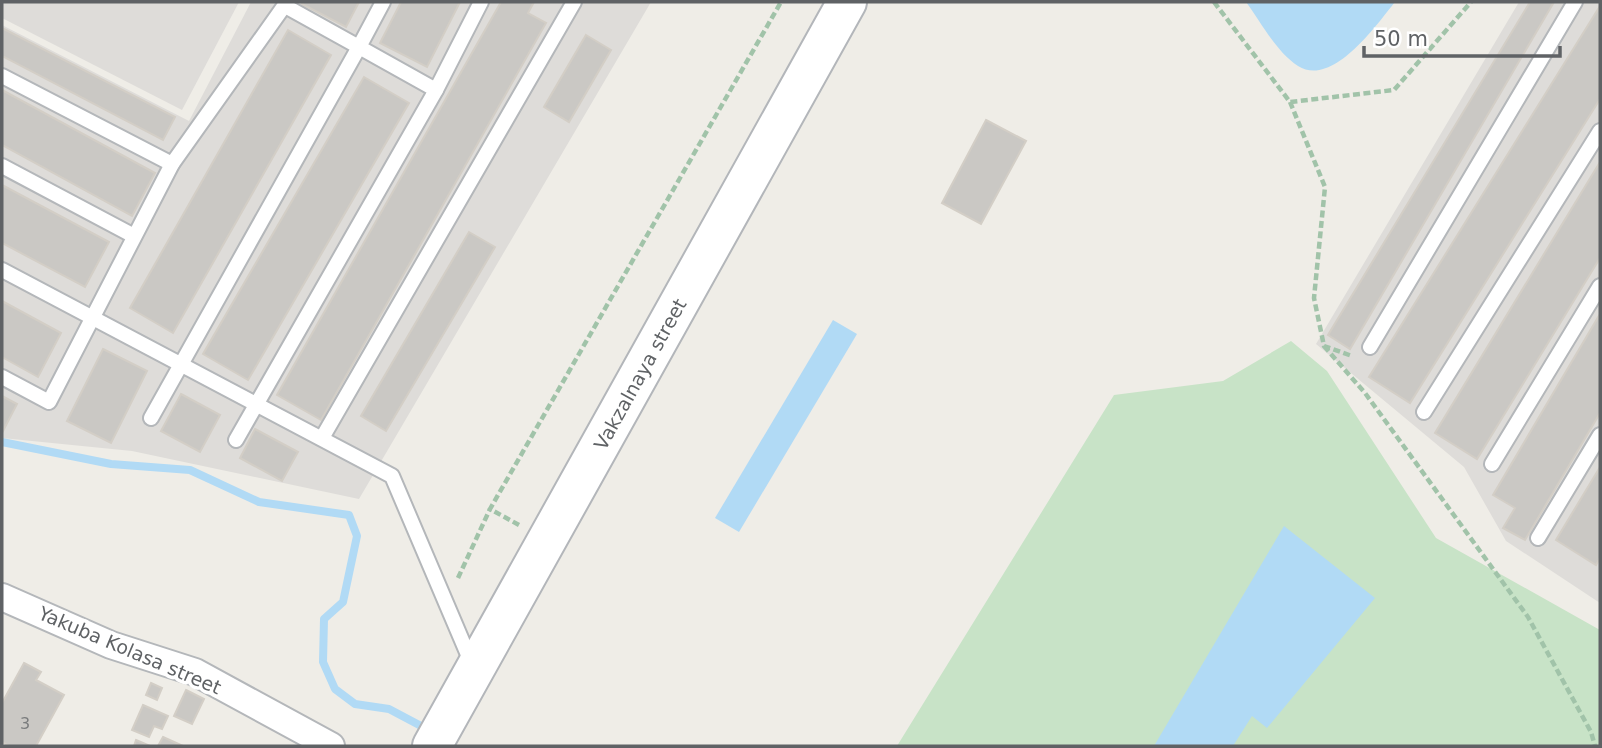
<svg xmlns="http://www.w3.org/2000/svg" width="1602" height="748" viewBox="0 0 1602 748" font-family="'DejaVu Sans',sans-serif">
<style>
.industrial{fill:#dedcd9}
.green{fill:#c8e3c7}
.water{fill:#b1daf5}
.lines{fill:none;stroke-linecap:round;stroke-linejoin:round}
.stream{stroke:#b1daf5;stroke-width:8}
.building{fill:#cac8c4;stroke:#d3cec6;stroke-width:2}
.lane-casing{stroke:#b4b7ba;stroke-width:18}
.street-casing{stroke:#b4b7ba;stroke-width:30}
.secondary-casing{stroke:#b3b6ba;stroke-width:42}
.path{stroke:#a1c3a9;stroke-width:4.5;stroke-dasharray:7 3.5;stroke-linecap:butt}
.lane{stroke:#fff;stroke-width:14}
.street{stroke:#fff;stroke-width:26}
.secondary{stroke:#fff;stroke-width:38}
.labels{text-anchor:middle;stroke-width:7;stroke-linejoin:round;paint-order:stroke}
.number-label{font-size:16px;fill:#7a7c7d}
.street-label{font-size:19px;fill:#5f6265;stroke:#fff}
</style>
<rect width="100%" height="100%" fill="#efede7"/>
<g class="industrial">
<path d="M2,2H239L182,110L2,18Z"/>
<path d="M251,2H651L359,499L132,451L2,438V25L189,121Z"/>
<path d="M1519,2H1600V603L1506,541L1464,467L1316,344Z"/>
</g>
<path class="green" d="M1291,341L1327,371L1436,538L1600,630V746H897L1114,395L1223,381Z"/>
<g class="water">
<path d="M1246,2H1395C1377,24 1333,88 1298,66C1276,52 1261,22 1246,2Z"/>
<path d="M833,320L857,334L739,532L715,518Z"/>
<path d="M1284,526L1375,598L1267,728L1252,716L1233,746H1154Z"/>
</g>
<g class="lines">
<path class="stream" d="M2,442L111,464L190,470L259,502L349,515L357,536L343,602L324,619L323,662L335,689L355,704L389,709L423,727"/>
</g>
<g class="building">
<path d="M304,2H359L346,27L302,4Z"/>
<path d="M401,2H460L427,67L380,43Z"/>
<path d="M501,2H534L528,13L546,23L321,420L277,395Z"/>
<path d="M1530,2H1554L1350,349L1328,335Z"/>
<path d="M1600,6V99L1410,403L1369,377Z"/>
<path d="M2,28L175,117L163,140L2,56Z"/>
<path d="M288,30L331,55L173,333L130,308Z"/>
<path d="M586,35L611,50L569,122L544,107Z"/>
<path d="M364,77L409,103L248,380L203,354Z"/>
<path d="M2,90L155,173L132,216L2,145Z"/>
<path d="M986,120L1026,141L981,224L942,203Z"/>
<path d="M1600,162V258L1477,459L1435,433Z"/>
<path d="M2,185L109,242L85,287L2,243Z"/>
<path d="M469,232L495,247L386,431L361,416Z"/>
<path d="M2,301L61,333L38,377L2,357Z"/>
<path d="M1600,314V413L1525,540L1503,528L1515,508L1493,495Z"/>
<path d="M103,349L147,371L111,443L67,421Z"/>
<path d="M181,394L220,415L200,452L161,431Z"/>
<path d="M2,396L17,404L3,431L2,430Z"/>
<path d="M255,429L298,452L282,481L240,458Z"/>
<path d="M1600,467V558L1596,565L1556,540Z"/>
<path d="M24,663L41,672L36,680L64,695L36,746H9L2,742V703Z"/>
<path d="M151,683L162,688L157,700L146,695Z"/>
<path d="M186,690L204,699L192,724L174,716Z"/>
<path d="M143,705L168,716L162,729L154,726L149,737L132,730Z"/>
<path d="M163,737L183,746H158Z"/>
<path d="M136,740L150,746H134Z"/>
</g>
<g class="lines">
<g class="lane-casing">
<g id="lane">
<path d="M2,76L172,164"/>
<path d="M436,90L481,2"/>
<path d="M2,166L134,236"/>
<path d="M2,270L392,476L472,664"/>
<path d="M1370,347L1575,2"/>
<path d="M2,377L49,402L172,164L287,2"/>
<path d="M1424,412L1600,131"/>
<path d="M151,418L359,47L285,6"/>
<path d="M322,438L574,2"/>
<path d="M236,440L436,90L359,47L383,2"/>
<path d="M1492,464L1600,286"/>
<path d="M1538,538L1600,435"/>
</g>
</g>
<g class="street-casing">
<path id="street" d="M2,597L111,645L195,672L331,746"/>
</g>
<g class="secondary-casing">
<path id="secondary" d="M432,746L847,2"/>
</g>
<g class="path">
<path d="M1214,2L1290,102L1394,90L1471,2"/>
<path d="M1290,102L1325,187L1314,298L1324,346L1352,356"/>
<path d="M1324,346L1365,393L1528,617L1591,732L1595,746"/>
<path d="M519,525L490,509L781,2"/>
<path d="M458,578L490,509"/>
</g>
<use href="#lane" class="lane"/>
<use href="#street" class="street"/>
<use href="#secondary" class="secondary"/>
</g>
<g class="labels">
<g class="number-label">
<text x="25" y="729">3</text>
</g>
<g class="street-label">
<text transform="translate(640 374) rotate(-61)" y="7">Vakzalnaya street</text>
<text transform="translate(130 650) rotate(23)" y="7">Yakuba Kolasa street</text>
</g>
</g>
<rect width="1602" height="748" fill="none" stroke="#5f6265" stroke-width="7"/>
<path d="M1364 46v10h196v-10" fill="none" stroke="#5f6265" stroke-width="3.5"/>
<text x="1374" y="46" font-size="21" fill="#5f6265" stroke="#ffffff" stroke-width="5" paint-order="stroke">50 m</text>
</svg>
